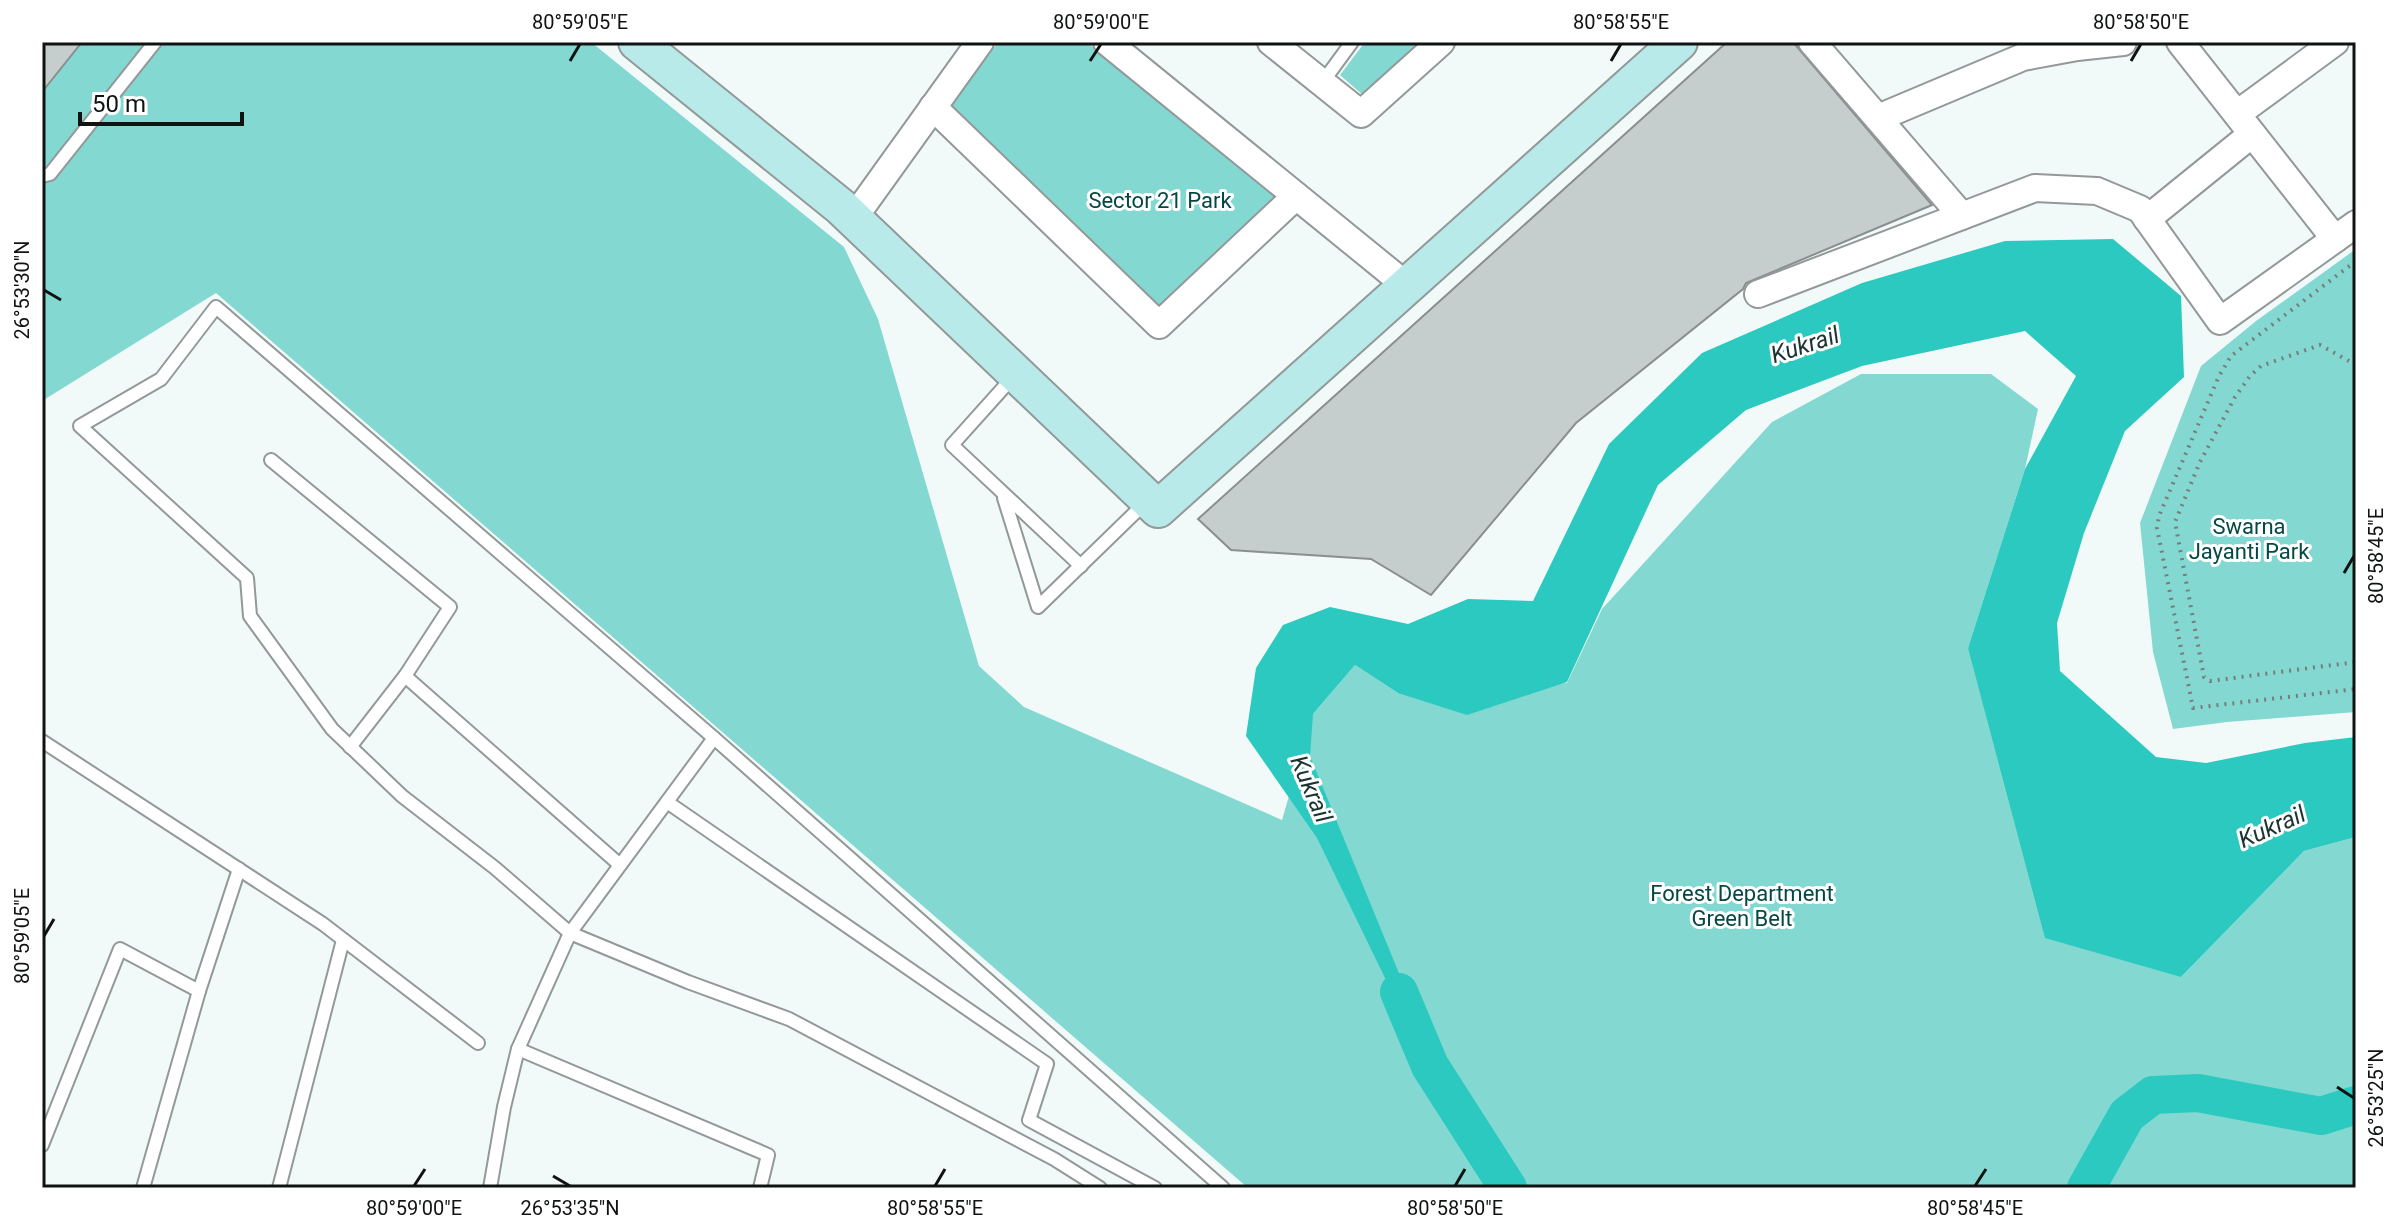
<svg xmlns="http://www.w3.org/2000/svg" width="2398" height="1230" viewBox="0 0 2398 1230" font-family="Roboto,sans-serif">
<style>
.green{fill:#83d9d2}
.water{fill:#2bc9bf}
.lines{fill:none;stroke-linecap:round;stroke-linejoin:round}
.river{stroke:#2bc9bf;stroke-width:38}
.building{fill:#c6cecd;stroke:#888f8e;stroke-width:2}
.lane-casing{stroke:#929998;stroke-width:16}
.street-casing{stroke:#929998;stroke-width:30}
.secondary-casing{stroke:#929998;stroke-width:40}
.path{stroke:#787d7c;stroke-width:4;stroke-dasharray:2 6;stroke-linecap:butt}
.lane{stroke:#fff;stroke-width:12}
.street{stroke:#fff;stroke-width:26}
.secondary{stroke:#b7eae8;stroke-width:36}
.ticks{fill:none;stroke:#111313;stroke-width:3}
.labels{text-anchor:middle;stroke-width:6;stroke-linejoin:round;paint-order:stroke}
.park-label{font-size:22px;fill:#044844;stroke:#fff}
.water-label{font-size:24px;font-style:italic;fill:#1b3331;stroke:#fff}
.neatline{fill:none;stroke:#111313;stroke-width:3}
.ticks-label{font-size:20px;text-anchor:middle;fill:#111313}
</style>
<rect width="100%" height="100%" fill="#f2faf9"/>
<g class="green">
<path d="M42,42H591L844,247L878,319L979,666L1024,707L1282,820L1313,714L1355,665L1398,693L1567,683L1602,609L1772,422L1861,374H1991L2038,409L2025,469L1968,648L2181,977L2304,851L2356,837V1188H1248L216,293L42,401Z"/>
<path d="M998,42H1087L1276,196L1160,307L951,105Z"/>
<path d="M1365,42H1424L1364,96L1340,75Z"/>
<path d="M2356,249V712L2227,722L2173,729L2153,652L2140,523L2201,366L2256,321Z"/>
</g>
<path class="water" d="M2113,239L2181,296L2184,377L2125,431L2084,533L2057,623L2060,671L2156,757L2206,763L2305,743L2356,737V837L2304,851L2181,977L2045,938L1968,648L2025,469L2076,376L2025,331L1862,366L1746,410L1658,485L1567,682L1467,715L1398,693L1355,665L1313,714L1310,756L1414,1010L1420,1041L1402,1013L1317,838L1246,736L1256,668L1283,625L1330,607L1408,624L1468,599L1533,601L1609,444L1702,353L1862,283L2005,241Z"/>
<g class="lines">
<g class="river">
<path d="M1399,992L1430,1066L1508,1188"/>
<path d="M2086,1188L2127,1115L2153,1095L2198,1093L2321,1116L2356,1105"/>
</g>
</g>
<g class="building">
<path d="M42,42H82L42,92Z"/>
<path d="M1727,42H1793L1932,205L1746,283L1743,289L1576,423L1431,595L1371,559L1231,550L1198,519Z"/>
</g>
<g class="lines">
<g class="lane-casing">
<g id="lane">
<path d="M1322,83L1352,42"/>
<path d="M42,176L50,174L155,42"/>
<path d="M1013,377L952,445L1081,566"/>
<path d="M271,460L450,607L405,676"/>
<path d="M1004,498L1038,607L1146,502"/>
<path d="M42,741L323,924L478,1043"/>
<path d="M350,747L405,676L620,865"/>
<path d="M667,802L1047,1064L1029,1120L1155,1188"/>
<path d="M518,1049L768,1155L760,1188"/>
<path d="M42,1145L120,949L199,991L239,869"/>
<path d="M143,1188L199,991"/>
<path d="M279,1188L343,940"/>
<path d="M490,1188L504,1107L518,1049L570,933L714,738"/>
<path d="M1100,1188L1054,1159L789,1019L688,982L570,933L495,868L402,796L332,729L250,616L247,578L80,426L161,379L216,307L714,738L1223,1188"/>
</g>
</g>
<g class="street-casing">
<g id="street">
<path d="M1107,42L1407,286"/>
<path d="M1271,42L1361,114L1441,42"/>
<path d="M1812,42L1962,216"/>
<path d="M2180,42L2335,239"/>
<path d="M933,107L1159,325L1296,196"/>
<path d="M2237,114L2335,42"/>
<path d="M1878,118L2023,57L2077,47L2123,42"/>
<path d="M853,219L980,42"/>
<path d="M2147,219L2252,134"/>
<path d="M1758,294L2035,188L2097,191L2140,209L2220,321L2356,224"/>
</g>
</g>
<g class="secondary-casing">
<path id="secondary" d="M637,42L841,207L1158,509L1679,42"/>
</g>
<g class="path">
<path d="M2356,261L2231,356L2219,376L2159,516L2157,528L2193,708L2356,689"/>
<path d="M2356,365L2320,345L2261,366L2250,376L2235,397L2200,462L2175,522L2204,677L2210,681L2356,662"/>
</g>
<use href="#lane" class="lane"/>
<use href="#street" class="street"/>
<use href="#secondary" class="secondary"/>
</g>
<path class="ticks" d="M570,61L580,44M1090,61L1101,44M1611,61L1621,44M2131,61L2141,44M44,290L61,300M2344,573L2354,556M44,936L54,919M2337,1087L2354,1098M553,1176L570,1186M414,1186L425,1169M935,1186L945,1169M1455,1186L1465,1169M1975,1186L1986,1169"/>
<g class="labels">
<g class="park-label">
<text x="1160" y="208">Sector 21 Park</text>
<text x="2249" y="534">Swarna<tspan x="2249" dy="25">Jayanti Park</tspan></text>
<text x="1742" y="901">Forest Department<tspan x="1742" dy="25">Green Belt</tspan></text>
</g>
<g class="water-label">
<text transform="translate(1805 345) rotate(-18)" y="8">Kukrail</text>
<text transform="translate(1311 789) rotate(67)" y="8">Kukrail</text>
<text transform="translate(2272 827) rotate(-24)" y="8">Kukrail</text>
</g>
</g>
<rect width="2398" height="1230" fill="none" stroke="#ffffff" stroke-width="88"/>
<path d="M80 112v12h162v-12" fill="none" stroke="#111313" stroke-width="4"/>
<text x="92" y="112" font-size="24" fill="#111313" stroke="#ffffff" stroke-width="6" paint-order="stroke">50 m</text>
<rect x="44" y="44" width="2310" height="1142" class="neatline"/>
<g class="ticks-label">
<text x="580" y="29">80°59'05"E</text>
<text x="1101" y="29">80°59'00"E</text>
<text x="1621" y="29">80°58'55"E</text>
<text x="2141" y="29">80°58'50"E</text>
<text transform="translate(22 290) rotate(-90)" y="7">26°53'30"N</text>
<text transform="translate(2376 556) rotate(-90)" y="7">80°58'45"E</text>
<text transform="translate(22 936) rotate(-90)" y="7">80°59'05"E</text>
<text transform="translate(2376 1098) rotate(-90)" y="7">26°53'25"N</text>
<text x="414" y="1215">80°59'00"E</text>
<text x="570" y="1215">26°53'35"N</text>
<text x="935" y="1215">80°58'55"E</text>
<text x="1455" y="1215">80°58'50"E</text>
<text x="1975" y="1215">80°58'45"E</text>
</g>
</svg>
